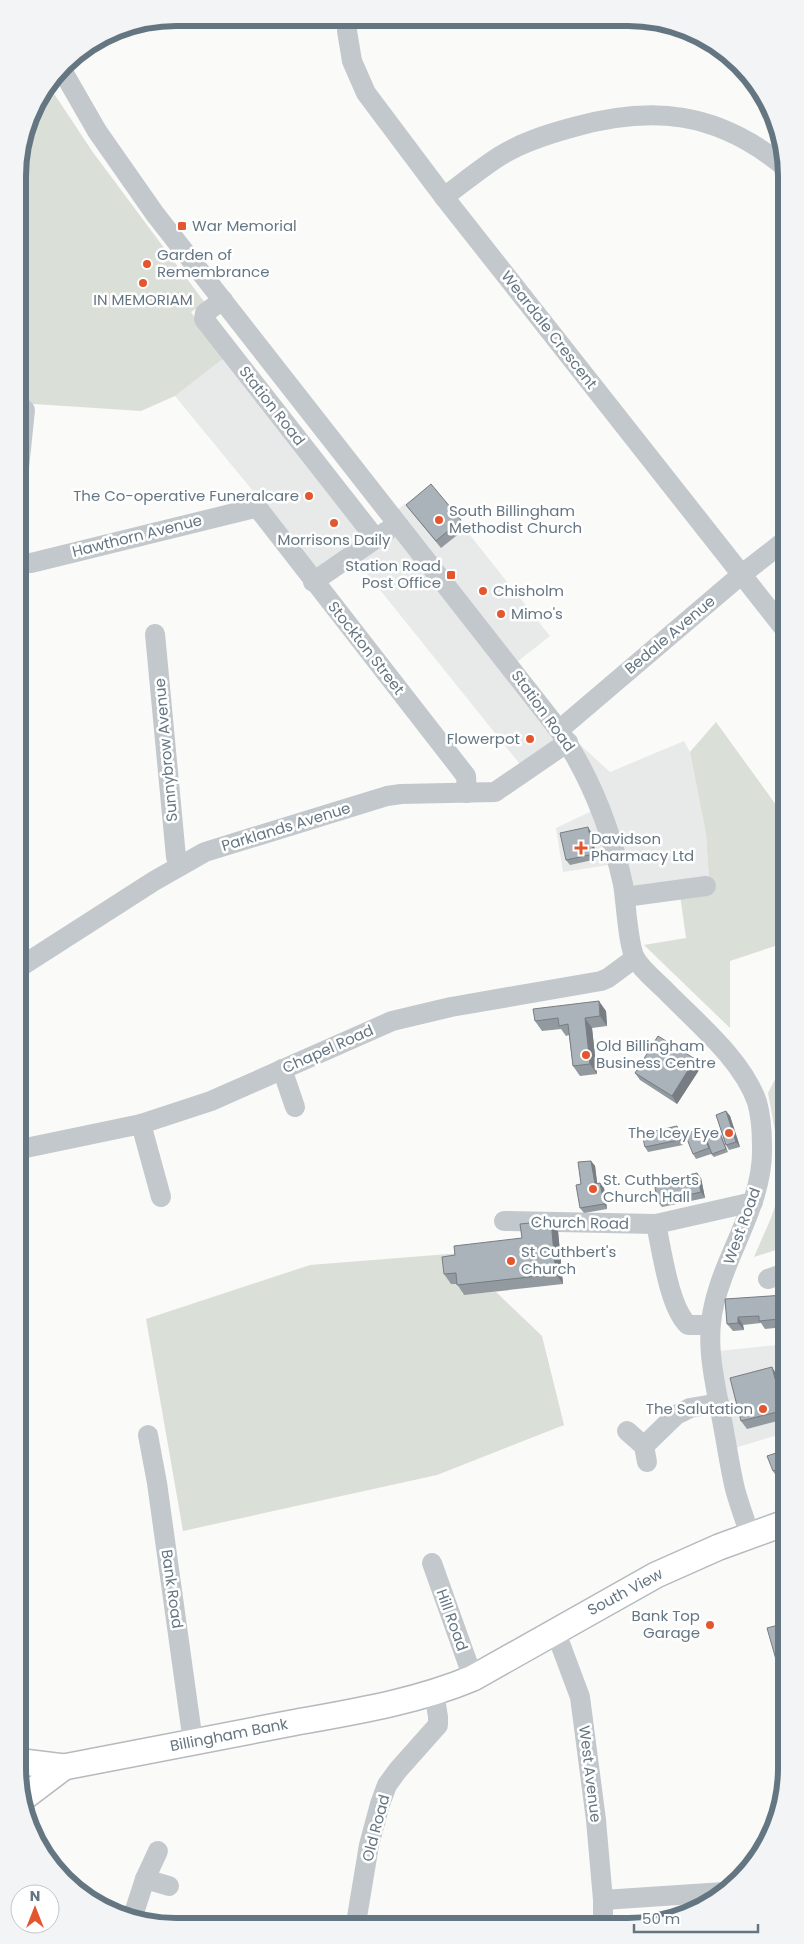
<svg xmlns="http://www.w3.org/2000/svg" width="804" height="1944" viewBox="0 0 804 1944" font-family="Poppins,sans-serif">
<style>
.built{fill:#e8e9e9}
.green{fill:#dadfd7}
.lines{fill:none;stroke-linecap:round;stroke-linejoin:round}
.major-casing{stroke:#b5babe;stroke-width:28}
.minor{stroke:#c3c8cc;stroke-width:20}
.major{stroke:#fff;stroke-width:25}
.wall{fill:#929a9f}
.shaded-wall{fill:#777d82}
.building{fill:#aab3b9;stroke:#777d82}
.poi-dot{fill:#e4572e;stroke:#fff;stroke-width:2}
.labels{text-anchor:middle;stroke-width:5;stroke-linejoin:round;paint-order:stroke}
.poi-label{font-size:15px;fill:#657683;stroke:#fff;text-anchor:start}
.street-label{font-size:15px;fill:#657683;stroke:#fff}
.rim{fill:none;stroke:#657683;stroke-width:6}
</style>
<rect width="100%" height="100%" fill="#fafaf8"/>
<g class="built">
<path d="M224,358L367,535L402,506L431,486L550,636L517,662L577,742L610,772L684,741L690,752L706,834L709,880L628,893L622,863L563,872L556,828L594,810L564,749L527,773L356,560L317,569L175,396Z"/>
<path d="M785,1344V1433L728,1450L710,1352Z"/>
</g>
<g class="green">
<path d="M49,86L92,151L205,303L191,312L224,358L175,396L141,411L19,403L18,166L34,106Z"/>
<path d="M716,722L779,809L783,811L784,943L730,961V1028L644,945L686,938L680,895L709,880L706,834L690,752Z"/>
<path d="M784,1062L785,1247L754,1257L771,1218L784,1180L768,1093Z"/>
<path d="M461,1253L462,1294L496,1292L542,1336L564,1425L437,1475L183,1531L146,1319L310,1265Z"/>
</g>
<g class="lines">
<g class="major-casing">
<g id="major">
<path d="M23,1762L64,1767C140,1753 216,1738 292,1723C353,1712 416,1702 473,1678L656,1575L719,1547L785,1523"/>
<path d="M23,1798L64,1767"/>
</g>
</g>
<g class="minor">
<path d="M348,19L347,31L352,61L366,93L444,197L783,627"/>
<path d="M62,70L97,131L155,214L559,730C590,776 611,830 623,884C626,902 628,945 635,958C642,970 656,981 665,990C697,1023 742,1059 757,1102C761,1116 762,1132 762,1146C764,1203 726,1251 714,1305C705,1342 714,1378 721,1415C726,1439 729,1464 735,1489C739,1504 745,1520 750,1535"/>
<path d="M444,197C463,183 481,168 500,156C522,142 548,134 574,127C653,105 716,112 781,164"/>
<path d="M223,300L205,313L204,319L376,539"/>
<path d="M19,468L25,410"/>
<path d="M19,563H31L255,508L260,511L466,776L467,793"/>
<path d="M313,582L387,531"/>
<path d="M155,634L176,857L181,865"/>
<path d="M559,730L741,575L782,543"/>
<path d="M625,897L706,886"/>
<path d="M20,967L154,881L205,852L387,796L401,794L495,792L568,742"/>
<path d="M282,1069L295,1107"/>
<path d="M141,1124L161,1197"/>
<path d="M21,1149L141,1124L211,1101L392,1021L451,1007L601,981L608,978L635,958"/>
<path d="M504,1221L656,1224L753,1202"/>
<path d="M656,1224C662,1251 669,1307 688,1325H710"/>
<path d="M768,1279L785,1273"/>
<path d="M627,1431L644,1446L647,1462"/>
<path d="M148,1435L157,1483L193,1742"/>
<path d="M644,1446L676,1415L690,1408L719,1403"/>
<path d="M432,1563L473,1678"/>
<path d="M555,1630L580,1697L596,1820L603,1900V1921"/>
<path d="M145,1879L169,1886"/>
<path d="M603,1900L724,1892"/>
<path d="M132,1919L145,1879L158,1851"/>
<path d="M356,1923L369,1845L380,1804L387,1785L398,1770L438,1725V1717L434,1692"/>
</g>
<use href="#major" class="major"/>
</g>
<g class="wall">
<path d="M406,505L461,520L466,528L441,548Z"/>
<path d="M591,832L597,859L570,865L566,860Z"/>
<path d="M606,1011L607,1026L592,1028L597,1074L580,1076L573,1066L569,1035L566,1036L561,1029L542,1031L535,1021Z"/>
<path d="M695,1059L701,1067L677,1104L640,1080L635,1073Z"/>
<path d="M726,1111L730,1116L740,1147L729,1150L726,1145Z"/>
<path d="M680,1132L683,1145L648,1152L645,1147Z"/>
<path d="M705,1133L706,1136L721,1134L728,1152L714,1157L711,1154L696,1159L693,1154Z"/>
<path d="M591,1161L595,1166L597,1184L604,1188L607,1209L584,1213L580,1208L581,1184Z"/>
<path d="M697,1173L701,1178L705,1198L662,1207L658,1202Z"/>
<path d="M558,1231L563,1284L464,1295L457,1284H451L444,1274L455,1255L522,1238Z"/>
<path d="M785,1295V1327L765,1329L761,1323L743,1325L744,1330L733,1331L727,1324L725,1299Z"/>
<path d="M777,1375L781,1389L785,1388V1419L747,1429L741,1421Z"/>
<path d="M785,1450V1476L778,1479L773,1471Z"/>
<path d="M786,1623V1670L782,1671L777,1663Z"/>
</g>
<g class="shaded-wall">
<path d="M588,827L591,832L597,859L594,854Z"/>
<path d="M599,1001L606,1011L607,1026L600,1016Z"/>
<path d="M585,1018L592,1028L597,1074L590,1064Z"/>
<path d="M695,1059L701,1067L677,1104L672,1096Z"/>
<path d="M726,1111L730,1116L740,1147L736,1142Z"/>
<path d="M677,1126L680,1132L683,1145L679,1140Z"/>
<path d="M591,1161L595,1166L598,1189L595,1184Z"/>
<path d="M697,1173L701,1178L705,1198L701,1192Z"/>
<path d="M600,1183L604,1188L607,1209L604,1204Z"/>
<path d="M551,1221L558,1231L563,1284L556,1274Z"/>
<path d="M779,1314L784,1322L785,1327L779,1319Z"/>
<path d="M738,1317L743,1325L744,1330L738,1323Z"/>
<path d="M772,1367L777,1375L784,1398L778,1390Z"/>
</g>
<g class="building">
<path d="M431,484L461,520L436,541L406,505Z"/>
<path d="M588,827L594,854L566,860L560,833Z"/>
<path d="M599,1001L600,1016L585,1018L590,1064L573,1066L568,1024L559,1026L558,1018L535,1021L533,1009Z"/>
<path d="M658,1036L695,1059L672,1096L635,1073Z"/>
<path d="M726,1111L736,1142L726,1145L716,1115Z"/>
<path d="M677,1126L679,1140L645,1147L642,1134Z"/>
<path d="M701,1128L709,1148L693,1154L685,1134Z"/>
<path d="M719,1131L726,1149L712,1154L705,1136Z"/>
<path d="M591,1161L595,1184L600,1183L604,1204L580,1208L576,1185L581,1184L578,1162Z"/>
<path d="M697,1173L701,1192L658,1202L654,1183Z"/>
<path d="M551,1221L556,1274L457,1285L456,1273L444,1274L442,1257L455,1255L454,1246L522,1238L520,1224Z"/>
<path d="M785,1295V1314H779V1319L759,1321V1316L738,1317V1323L727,1324L725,1299Z"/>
<path d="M772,1367L778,1390L785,1388V1410L741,1421L730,1378Z"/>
<path d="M785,1450V1467L773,1471L767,1456Z"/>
<path d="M786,1623V1662L777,1663L767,1628Z"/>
</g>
<g class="poi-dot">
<rect x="177" y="221" width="10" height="10" rx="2.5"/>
<circle cx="147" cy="264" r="5"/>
<circle cx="143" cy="283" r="5"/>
<circle cx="309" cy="496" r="5"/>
<circle cx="439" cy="520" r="5"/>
<circle cx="334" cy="523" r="5"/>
<rect x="446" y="570" width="10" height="10" rx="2.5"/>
<circle cx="483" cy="591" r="5"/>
<circle cx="501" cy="614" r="5"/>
<circle cx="530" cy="739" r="5"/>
<path d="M578.5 840.5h5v5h5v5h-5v5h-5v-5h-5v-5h5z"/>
<circle cx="586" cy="1055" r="5"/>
<circle cx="729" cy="1133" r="5"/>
<circle cx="593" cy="1189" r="5"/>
<circle cx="511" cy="1261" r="5"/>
<circle cx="763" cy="1409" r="5"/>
<circle cx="710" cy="1625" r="5"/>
</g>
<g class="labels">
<g class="poi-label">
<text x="192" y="231">War Memorial</text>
<text x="157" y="260">Garden of<tspan x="157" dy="17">Remembrance</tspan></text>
<text x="143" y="305" text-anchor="middle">IN MEMORIAM</text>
<text x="299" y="501" text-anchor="end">The Co-operative Funeralcare</text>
<text x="449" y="516">South Billingham<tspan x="449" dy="17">Methodist Church</tspan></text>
<text x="334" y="545" text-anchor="middle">Morrisons Daily</text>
<text x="441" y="571" text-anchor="end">Station Road<tspan x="441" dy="17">Post Office</tspan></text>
<text x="493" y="596">Chisholm</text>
<text x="511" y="619">Mimo's</text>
<text x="520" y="744" text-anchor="end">Flowerpot</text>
<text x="591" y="844">Davidson<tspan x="591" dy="17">Pharmacy Ltd</tspan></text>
<text x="596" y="1051">Old Billingham<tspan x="596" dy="17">Business Centre</tspan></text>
<text x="719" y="1138" text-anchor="end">The Icey Eye</text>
<text x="603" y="1185">St. Cuthberts<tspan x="603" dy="17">Church Hall</tspan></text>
<text x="521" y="1257">St Cuthbert's<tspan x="521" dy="17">Church</tspan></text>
<text x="753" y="1414" text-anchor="end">The Salutation</text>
<text x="700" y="1621" text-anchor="end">Bank Top<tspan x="700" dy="17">Garage</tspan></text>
</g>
<g class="street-label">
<text transform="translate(549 330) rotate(52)" y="5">Weardale Crescent</text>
<text transform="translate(272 406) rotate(52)" y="5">Station Road</text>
<text transform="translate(137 536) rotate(-14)" y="5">Hawthorn Avenue</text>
<text transform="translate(670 635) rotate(-40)" y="5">Bedale Avenue</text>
<text transform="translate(366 648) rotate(52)" y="5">Stockton Street</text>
<text transform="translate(543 711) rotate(54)" y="5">Station Road</text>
<text transform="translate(166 750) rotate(-95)" y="5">Sunnybrow Avenue</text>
<text transform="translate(286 827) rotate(-17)" y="5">Parklands Avenue</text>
<text transform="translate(328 1049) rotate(-24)" y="5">Chapel Road</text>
<text transform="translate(580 1223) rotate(1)" y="5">Church Road</text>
<text transform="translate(742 1226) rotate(-70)" y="5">West Road</text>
<text transform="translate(172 1589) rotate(82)" y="5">Bank Road</text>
<text transform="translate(625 1592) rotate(-28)" y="5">South View</text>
<text transform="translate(452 1620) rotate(70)" y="5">Hill Road</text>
<text transform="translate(229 1735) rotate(-11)" y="5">Billingham Bank</text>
<text transform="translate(590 1774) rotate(83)" y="5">West Avenue</text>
<text transform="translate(376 1828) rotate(-75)" y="5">Old Road</text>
</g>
</g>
<path d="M0 0H804V1944H0ZM176 26H628A150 150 0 0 1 778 176V1768A150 150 0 0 1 628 1918H176A150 150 0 0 1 26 1768V176A150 150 0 0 1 176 26Z" fill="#f3f4f5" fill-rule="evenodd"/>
<path class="rim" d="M176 26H628A150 150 0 0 1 778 176V1768A150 150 0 0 1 628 1918H176A150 150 0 0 1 26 1768V176A150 150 0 0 1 176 26Z"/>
<g transform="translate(35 1909)"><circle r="24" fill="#ffffff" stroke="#c1c8cd"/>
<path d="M0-4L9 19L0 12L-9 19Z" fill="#e4572e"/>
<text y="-8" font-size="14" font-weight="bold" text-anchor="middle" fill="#657683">N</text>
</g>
<path d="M634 1924v8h124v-8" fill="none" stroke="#657683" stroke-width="2.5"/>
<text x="642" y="1924" font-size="15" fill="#657683" stroke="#ffffff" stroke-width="4" paint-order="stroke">50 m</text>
</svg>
